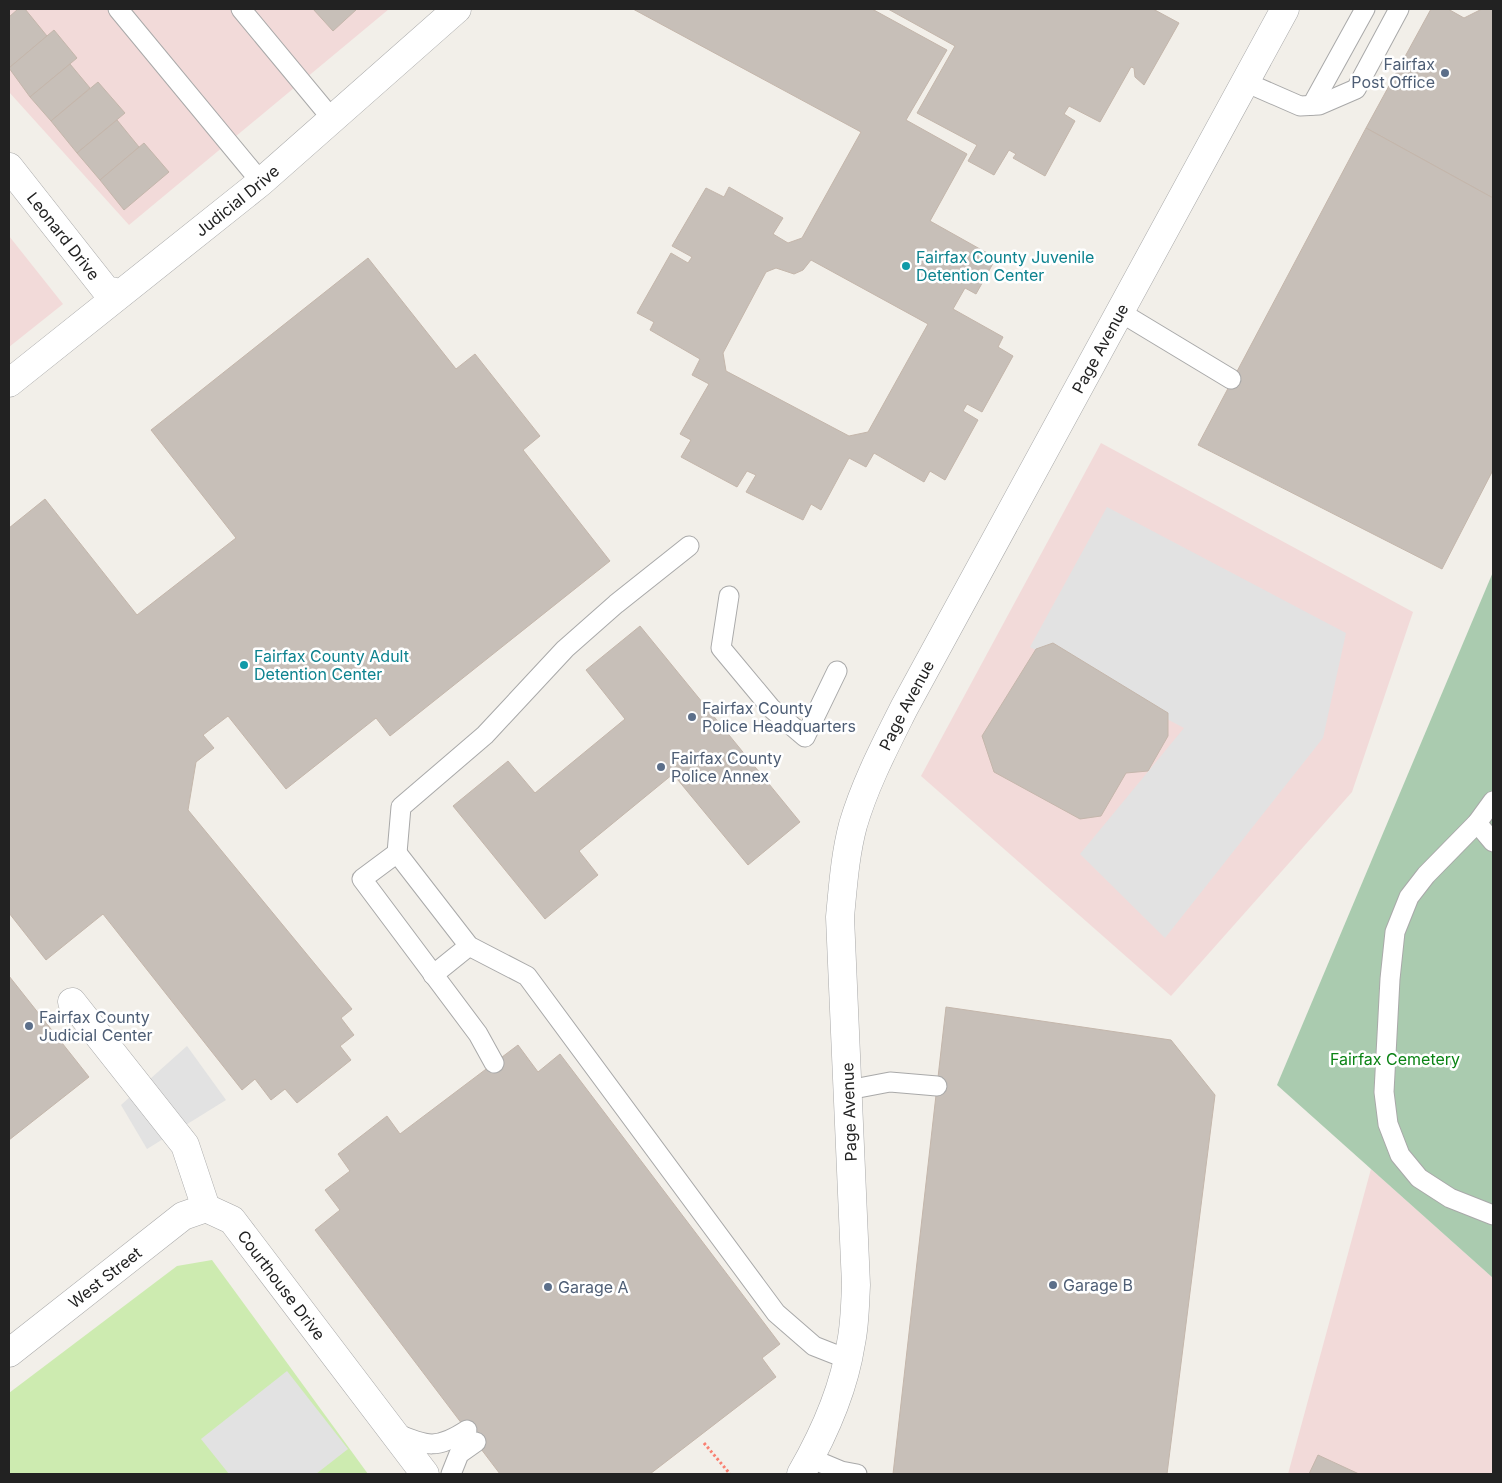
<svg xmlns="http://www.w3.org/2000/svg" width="1502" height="1483" viewBox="0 0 1502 1483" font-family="Inter,sans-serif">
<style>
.commercial{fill:#f2dad9}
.grass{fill:#cdebb0}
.cemetery{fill:#aacbaf}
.parking{fill:#e2e2e2}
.building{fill:#c7bfb8;stroke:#c4b6ab;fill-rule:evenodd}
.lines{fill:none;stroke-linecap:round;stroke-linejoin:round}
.service-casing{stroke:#a9a9a9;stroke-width:21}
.minor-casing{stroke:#a9a9a9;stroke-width:29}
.tertiary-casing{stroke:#a9a9a9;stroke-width:29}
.path{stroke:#fa8072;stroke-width:3;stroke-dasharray:2.5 2.5;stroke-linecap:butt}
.service{stroke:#fff;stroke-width:19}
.minor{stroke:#fff;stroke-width:28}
.tertiary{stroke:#fff;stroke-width:28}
.service-dot{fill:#5c6f8a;stroke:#fff;stroke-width:2}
.culture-dot{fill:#0f9aa8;stroke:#fff;stroke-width:2}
.labels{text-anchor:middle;stroke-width:5;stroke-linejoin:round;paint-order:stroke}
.service-label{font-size:16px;fill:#4e5e75;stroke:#fff;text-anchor:start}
.street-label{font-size:16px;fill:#222;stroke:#fff}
.culture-label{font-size:16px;fill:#0d838f;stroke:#fff;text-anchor:start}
.park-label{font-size:16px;fill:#0c8416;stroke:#fff}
</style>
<rect width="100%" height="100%" fill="#f2efe9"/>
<g class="commercial">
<path d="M9,9H389L129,225L9,92Z"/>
<path d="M9,236L63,304L9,347Z"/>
<path d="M1101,443L1413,612L1352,792L1171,996L921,776Z"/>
<path d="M1371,1169L1493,1278V1474H1288Z"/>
</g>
<path class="grass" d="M212,1260L368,1474H9V1393L177,1266Z"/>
<path class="cemetery" d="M1493,572V1278L1277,1085Z"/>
<g class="parking">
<path d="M1107,507L1346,633L1323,738L1165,938L1080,854L1184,728L1030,647Z"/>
<path d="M187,1046L226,1100L147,1149L121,1105Z"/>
<path d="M287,1371L348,1449L316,1474H229L201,1439Z"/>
</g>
<g class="building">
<path d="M18,9H25L47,36L9,68V17Z"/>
<path d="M313,9H357L333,31Z"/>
<path d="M633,9H872L947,50L906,120L967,154L930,221L996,258L976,294L965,288L953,309L1003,337L998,347L1013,356L982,412L967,404L963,411L978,420L945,480L930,471L924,482L874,453L866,467L849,458L821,510L811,504L803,520L746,492L756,475L747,471L737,487L681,457L691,440L680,434L709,384L692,375L700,359L650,330L654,322L637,313L671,253L688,263L692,257L672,246L706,188L724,197L729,187L783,218L773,234L788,243L802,238L861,132ZM811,260L928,324L868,432L849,436L726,371L723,353L766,272L776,268L794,274L803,270Z"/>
<path d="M888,9H1153L1179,23L1144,85L1135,77L1134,68L1131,67L1100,122L1069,106L1064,114L1075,121L1045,176L1013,158L1016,154L1009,150L994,175L968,161L977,145L917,113L955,46Z"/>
<path d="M1431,9H1448L1464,18L1482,9H1493V198L1366,128Z"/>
<path d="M54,30L77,58L30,97L9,68Z"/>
<path d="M70,64L90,88L51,121L30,97Z"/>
<path d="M98,82L125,113L77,153L51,121Z"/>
<path d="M117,120L139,147L100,180L77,153Z"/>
<path d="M1366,128L1493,198V470L1442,569L1198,445Z"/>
<path d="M144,143L169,172L124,210L100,180Z"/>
<path d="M368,258L456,369L475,354L540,436L523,450L610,561L390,736L376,718L286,789L228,716L203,735L214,748L196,762L188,810L352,1009L341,1018L354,1035L340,1046L351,1060L297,1103L285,1089L271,1100L255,1079L242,1090L103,914L46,960L9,913V528L45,499L137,615L236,538L151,430Z"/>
<path d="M640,626L800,822L748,865L673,774L579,851L598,875L545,919L453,806L508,761L535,793L625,719L586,670Z"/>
<path d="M1053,643L1168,713V736L1148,771L1126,773L1101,816L1080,819L994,772L982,736L1036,649Z"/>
<path d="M9,976L89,1077L9,1140Z"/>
<path d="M946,1007L1171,1040L1215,1095L1167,1474H893Z"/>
<path d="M518,1045L538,1072L560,1054L780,1344L762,1358L776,1377L650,1474H500L315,1230L340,1210L325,1190L350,1171L338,1154L387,1116L400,1134Z"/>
<path d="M1318,1455L1359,1474H1309Z"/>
</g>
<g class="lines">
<g class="service-casing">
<g id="service">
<path d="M118,9L261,182"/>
<path d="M241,9L333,120"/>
<path d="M1245,82L1300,106L1319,105L1356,89L1399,9"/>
<path d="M1312,105L1365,9"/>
<path d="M1120,312L1231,379"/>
<path d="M729,596L721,648L771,708L805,737L837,671"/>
<path d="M1493,801L1477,823L1426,875L1409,897L1395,932L1390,979L1384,1092L1388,1124L1400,1155L1419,1178L1450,1198L1493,1215"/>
<path d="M1477,823L1493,842"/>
<path d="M397,853L469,946L527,976L776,1313L814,1346L847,1359"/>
<path d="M433,975L469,946"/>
<path d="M494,1063L478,1034L362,879L397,853L401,807L485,735L565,649L616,604L689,546"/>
<path d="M848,1090L890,1082L937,1086"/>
<path d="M396,1433C427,1447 438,1449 467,1430"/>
<path d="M810,1458L841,1471L857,1474"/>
<path d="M451,1474L459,1454L476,1442"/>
</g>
</g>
<g class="minor-casing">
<g id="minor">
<path id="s1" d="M9,167L113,299L112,291"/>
<path id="s2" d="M72,1002L185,1145L206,1208L232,1220L425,1474"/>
<path id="s3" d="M9,1353L183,1216L206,1208"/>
<path id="s4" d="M801,1474C824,1434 844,1389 851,1343C855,1324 855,1304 856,1285L840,917C843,886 845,855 853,825C865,784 885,746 904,708L1285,9"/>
</g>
</g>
<g class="tertiary-casing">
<g id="tertiary">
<path id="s5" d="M9,383L261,182L457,9"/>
</g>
</g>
<path class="path" d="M704,1443L730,1474"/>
<use href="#service" class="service"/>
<use href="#minor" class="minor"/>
<use href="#tertiary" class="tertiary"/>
</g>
<g class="service-dot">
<circle cx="1445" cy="73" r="5"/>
<circle cx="692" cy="717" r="5"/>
<circle cx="661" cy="767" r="5"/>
<circle cx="29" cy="1026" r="5"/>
<circle cx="1053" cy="1285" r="5"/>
<circle cx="548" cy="1287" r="5"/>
</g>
<g class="culture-dot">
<circle cx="906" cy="266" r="5"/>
<circle cx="244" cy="665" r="5"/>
</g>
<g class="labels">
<g class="service-label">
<text x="1435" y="70" text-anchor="end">Fairfax<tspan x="1435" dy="18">Post Office</tspan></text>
<text x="702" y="714">Fairfax County<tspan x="702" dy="18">Police Headquarters</tspan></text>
<text x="671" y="764">Fairfax County<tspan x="671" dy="18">Police Annex</tspan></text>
<text x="39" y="1023">Fairfax County<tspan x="39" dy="18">Judicial Center</tspan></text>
<text x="1063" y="1291">Garage B</text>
<text x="558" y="1293">Garage A</text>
</g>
<g class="street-label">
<text dy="6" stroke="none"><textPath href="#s5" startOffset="292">Judicial Drive</textPath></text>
<text dy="6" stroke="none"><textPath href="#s1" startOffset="88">Leonard Drive</textPath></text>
<text dy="6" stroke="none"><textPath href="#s4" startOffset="1198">Page Avenue</textPath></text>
<text dy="6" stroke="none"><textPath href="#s4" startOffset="792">Page Avenue</textPath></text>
<text transform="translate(849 1112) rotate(-92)" y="6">Page Avenue</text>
<text dy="6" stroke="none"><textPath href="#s3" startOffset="122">West Street</textPath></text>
<text dy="6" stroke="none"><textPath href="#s2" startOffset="359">Courthouse Drive</textPath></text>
</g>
<g class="culture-label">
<text x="916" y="263">Fairfax County Juvenile<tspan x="916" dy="18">Detention Center</tspan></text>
<text x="254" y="662">Fairfax County Adult<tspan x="254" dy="18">Detention Center</tspan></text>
</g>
<g class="park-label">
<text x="1395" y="1065">Fairfax Cemetery</text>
</g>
</g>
<rect width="1502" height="1483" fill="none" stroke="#222222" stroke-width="20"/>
</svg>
